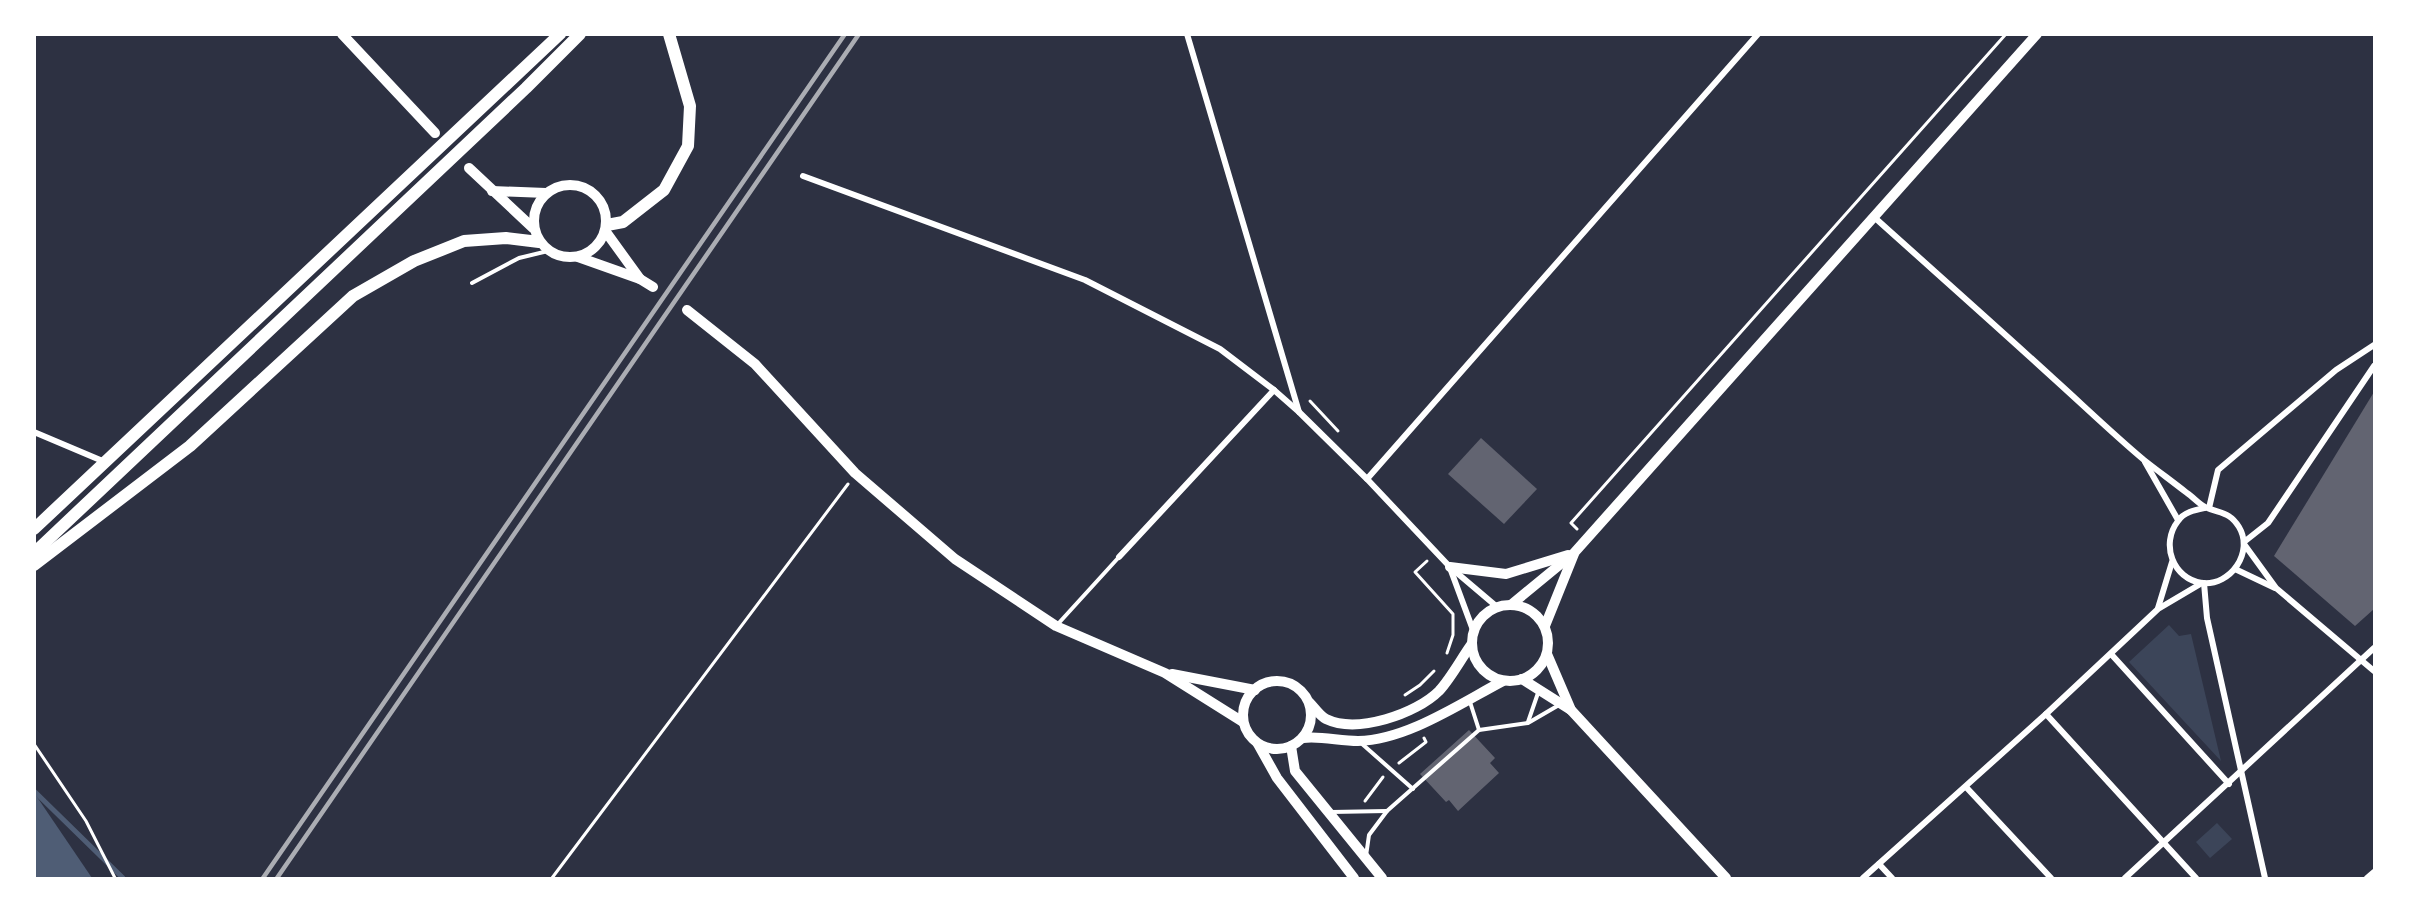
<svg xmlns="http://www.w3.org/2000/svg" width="2409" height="913" viewBox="0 0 2409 913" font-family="Mulish,sans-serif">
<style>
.green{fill:#3c4559}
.water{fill:#4f5d75}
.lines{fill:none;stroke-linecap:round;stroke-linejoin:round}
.stream{stroke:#4f5d75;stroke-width:5}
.building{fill:#626471}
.path{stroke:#fff;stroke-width:3}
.service{stroke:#fff;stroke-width:4}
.minor{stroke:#fff;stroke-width:6}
.tertiary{stroke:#fff;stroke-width:10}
.secondary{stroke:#fff;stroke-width:12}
.rail{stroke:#abadb3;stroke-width:4.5}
</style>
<rect width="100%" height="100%" fill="#2d3142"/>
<g class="green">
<path d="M2169,625L2179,636L2191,634L2221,761L2129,662Z"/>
<path d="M2217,823L2232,839L2210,858L2196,842Z"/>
</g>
<path class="water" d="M35,794L92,878H35Z"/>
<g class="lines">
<path class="stream" d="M34,791L123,878"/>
</g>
<g class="building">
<path d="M2374,392V609L2355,626L2274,556Z"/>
<path d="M1481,438L1537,489L1504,524L1448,474Z"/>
<path d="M1469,730L1495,758L1490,763L1499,773L1458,811L1449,800L1446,802L1420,774Z"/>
</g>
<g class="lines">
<g class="path">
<path d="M1310,401L1338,431"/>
<path d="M1577,529L1571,523L2006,34"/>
<path d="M1427,561L1415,572L1453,614V635L1447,653"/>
<path d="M1405,695L1420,685L1434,671"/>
<path d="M34,744L86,821L115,878"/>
<path d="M1399,763L1426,742L1424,738"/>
<path d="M1365,801L1383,777"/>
<path d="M552,878L848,484"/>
</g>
<g class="service">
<path d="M472,283L519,258L548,251"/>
<path d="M1057,625L1119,557"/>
<path d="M1470,702L1479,730"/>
<path d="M1528,722L1538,693"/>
<path d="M1361,743L1413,789"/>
<path d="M1331,812L1387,811"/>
<path d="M1366,856L1369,835L1387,811L1479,730L1528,723L1559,705"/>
</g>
<g class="minor">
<path d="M1187,34L1299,412"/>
<path d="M803,176L1085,280L1220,349L1274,390L1299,412L1367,479L1450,567L1496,606"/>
<path d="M1874,217C1934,271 1994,324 2053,378C2083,405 2113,434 2144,460C2158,471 2173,482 2187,493C2193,497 2199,504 2205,507C2220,514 2229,511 2239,527C2254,552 2231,586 2202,583C2173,579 2160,544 2178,521C2184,512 2195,510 2205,508"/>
<path d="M34,432L105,462"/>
<path d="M2145,462L2178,520"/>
<path d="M1367,479L1758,34"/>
<path d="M2209,508L2218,470L2336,370L2374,345"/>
<path d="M2244,542L2268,523L2374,366"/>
<path d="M2244,544L2276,588L2374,671"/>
<path d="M1119,557L1274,390"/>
<path d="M1450,568L1473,630"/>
<path d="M2235,569L2275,588"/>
<path d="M2204,583L2207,618L2265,878"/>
<path d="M2158,608L2172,562"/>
<path d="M2111,654L2229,784"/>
<path d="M2046,714L2196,878"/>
<path d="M1966,787L2051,878"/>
<path d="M1879,864L1892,878"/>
<path d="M1863,878L2046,714L2158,609L2202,583"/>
<path d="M2125,878L2374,648"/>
<path d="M2367,878L2374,872"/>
</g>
<g class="tertiary">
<path d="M342,34L435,133"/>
<path d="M469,168L533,228"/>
<circle cx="570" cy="221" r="36"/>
<path d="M492,191L546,193"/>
<path d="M606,232L640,279"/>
<path d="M578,257L640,279L653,287"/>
<path d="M687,310L755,364L855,473L955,559L1056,626L1165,673L1243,722"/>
<path d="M1450,567L1506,574L1568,555"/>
<path d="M1512,604L1574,553L2037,34"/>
<circle cx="1510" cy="643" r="38"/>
<path d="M1545,626L1574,554"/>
<path d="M1547,654L1571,710L1726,878"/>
<path d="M1172,674L1255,690"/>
<path d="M1522,679L1571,710"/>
<circle cx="1277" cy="715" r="34"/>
<path d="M1310,703C1314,707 1320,716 1326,719C1357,734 1416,714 1439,691C1451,678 1461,659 1471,645"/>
<path d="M1303,738C1322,736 1339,741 1358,741C1407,740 1461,703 1503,681"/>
<path d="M1258,744L1277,778L1354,878"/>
<path d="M1291,746L1295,771L1382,878"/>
</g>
<g class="secondary">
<path d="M607,225L623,222L664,190L688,146L690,106L669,34"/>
<path d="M34,529L560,34"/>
<path d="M34,553L526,88L580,34"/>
<path d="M34,565L190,446L353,296L414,261L464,241L506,238L539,242"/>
</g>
<g class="rail">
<path d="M263,878L845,34"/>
<path d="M277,878L859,34"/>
</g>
</g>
<rect width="2409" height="913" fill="none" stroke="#ffffff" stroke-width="72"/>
</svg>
